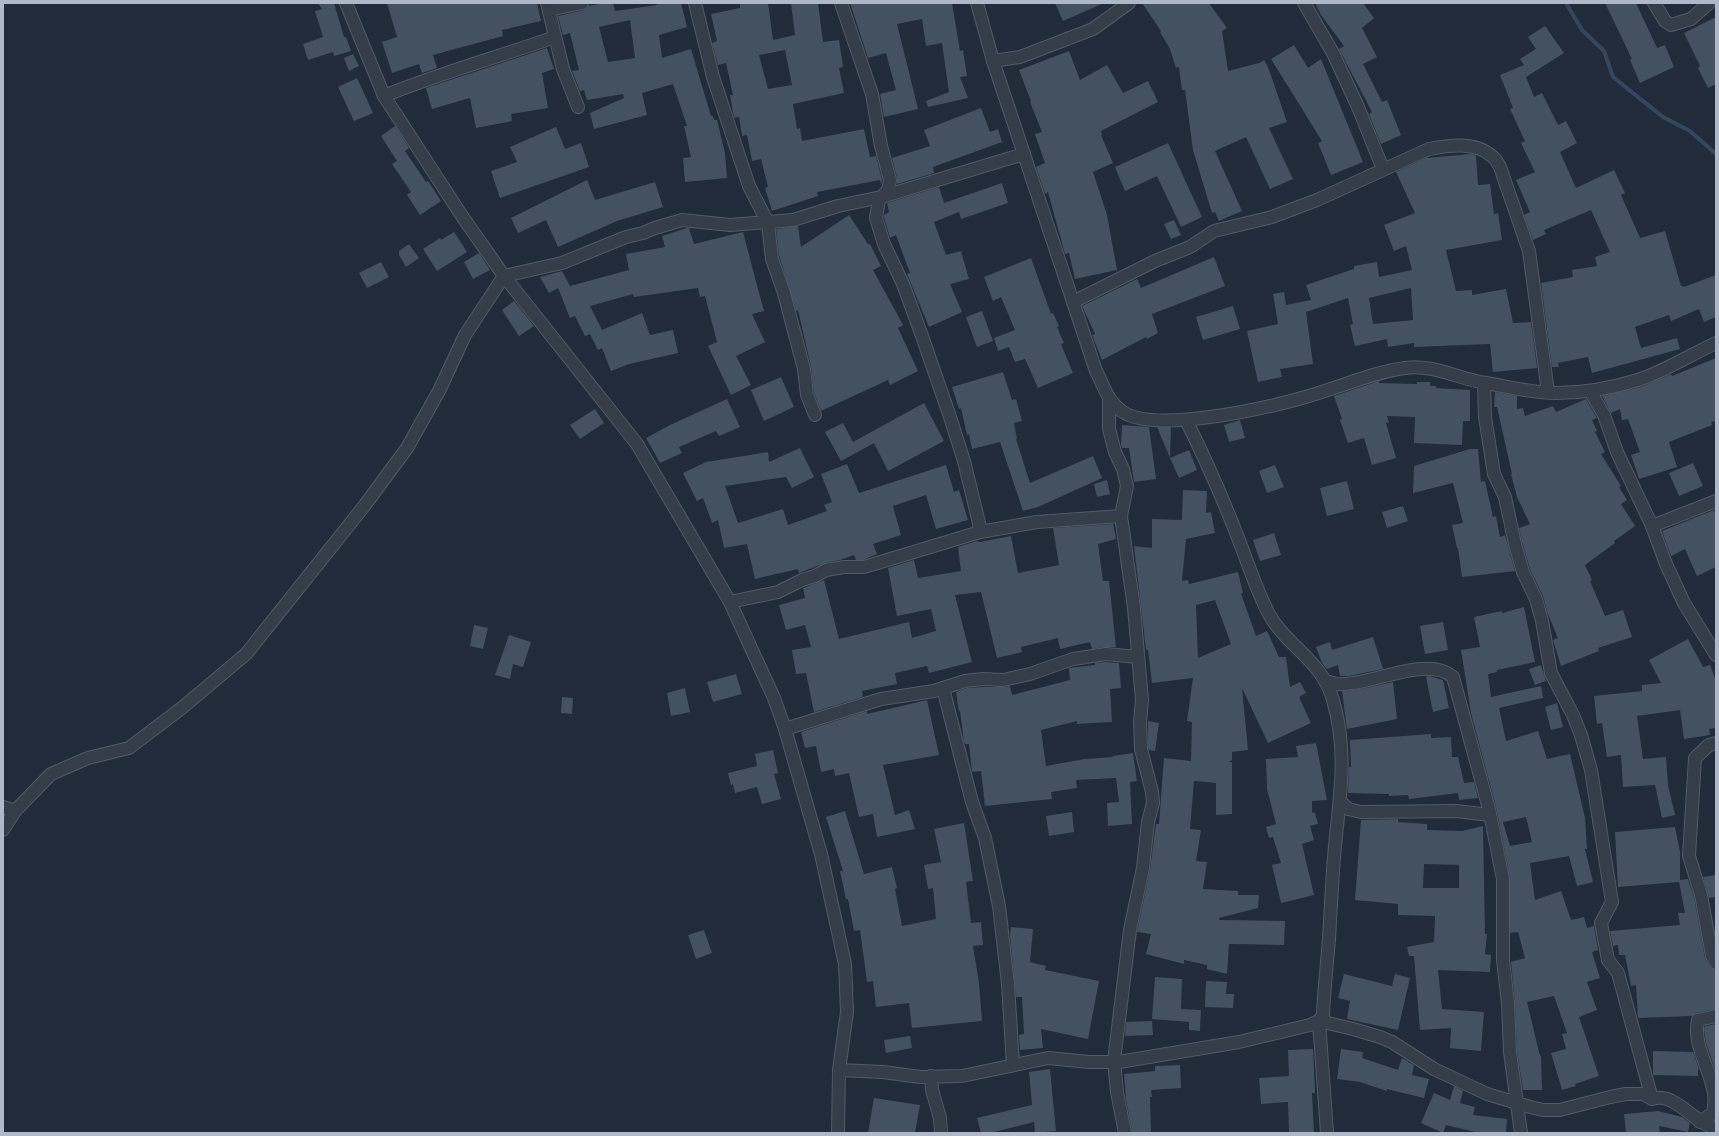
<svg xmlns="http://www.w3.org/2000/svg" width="1719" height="1136" viewBox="0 0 1719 1136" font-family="Ubuntu,sans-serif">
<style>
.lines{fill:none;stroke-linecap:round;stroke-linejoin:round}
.stream{stroke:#354760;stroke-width:4}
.building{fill:#445161;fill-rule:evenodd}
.street-casing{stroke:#525b67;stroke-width:14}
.street{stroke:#353d49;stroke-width:12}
</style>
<rect width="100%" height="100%" fill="#212b39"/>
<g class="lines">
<path class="stream" d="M1566,3L1582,30L1604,51L1613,77L1663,117L1690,131L1716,154"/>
</g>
<g class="building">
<path d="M318,3H334L344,37H346L351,51L334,56L333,52L308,60L303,44L323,37L315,11L322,9Z"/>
<path d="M387,3H537L541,21L502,30L503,36L433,55L437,68L422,73L419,64L392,73L382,42L397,37Z"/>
<path d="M604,3H613L615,11L657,5L656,3H681L687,27L659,35L662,58L691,49L711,116H713L714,120H717L725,153L727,178L685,182L683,158L691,157L684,126H687L673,84L642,93L647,115L594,129L590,113L624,98L623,94L587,100L584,90L580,91L572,71L579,70L570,33L563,35L558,16L584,10L588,6ZM630,20L635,58L608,62L599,27Z"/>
<path d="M740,3H768L773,40L795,35L791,3H818L823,42L839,40L843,67L839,68L844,93L793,104L797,129L800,128L802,141L864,129L870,157L876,156L882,180L881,185L880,180L817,192L818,196L772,211L765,188L768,187L761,159L752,161L747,135L742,136L739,117L734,118L730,95H733L726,63L718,65L712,43L717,41L711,14L740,8ZM785,50L792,85L768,89L759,55Z"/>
<path d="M850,3H952L960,51L963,50L967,76L960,77L968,98L928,107L926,101L949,92L942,43L926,46L922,19L897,24L918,109L884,117L880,94L896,90L886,53L868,58Z"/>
<path d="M1055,3H1104L1063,21Z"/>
<path d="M1142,3H1209L1227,28L1222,31L1228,71L1259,63L1264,60L1268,67L1287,122L1269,128L1293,179L1270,189L1246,137L1215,151L1242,211L1219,221L1215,212L1212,213L1193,150L1185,90H1182L1179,67L1176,68L1170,49L1160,32L1161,31Z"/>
<path d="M1315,3H1363L1374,18L1362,28L1377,57L1363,64L1382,102L1387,100L1401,135L1381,144L1369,114L1372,112L1339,49L1344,46L1321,15Z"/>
<path d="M1605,3H1636L1657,48L1665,45L1674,67L1640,83L1630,60L1632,59Z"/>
<path d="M1716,17V84L1708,88L1698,68L1700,66L1684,33Z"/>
<path d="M1545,26L1564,53L1526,77L1534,97L1542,93L1558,125L1566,121L1577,143L1560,152L1576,188L1614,170L1625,193L1621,195L1640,238L1665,231L1681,286H1683L1684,287L1716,275V317L1704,322L1699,309L1671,321L1669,315L1635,327L1641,348L1677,338L1680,349L1592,373L1588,357L1558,363L1559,367H1552L1541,283L1573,277L1572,270L1597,266L1595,257L1610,252L1591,210L1544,230L1546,234L1533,240L1524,215L1530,212L1516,180L1535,172L1521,143L1525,141L1510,109L1513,108L1500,75L1524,65L1520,59L1536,49L1528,37Z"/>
<path d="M1294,45L1308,68L1321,59L1363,162L1331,175L1318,143L1322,141L1271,59Z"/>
<path d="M547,48L554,69L542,73L548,108L511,114L512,121L476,128L470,98L432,109L426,88Z"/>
<path d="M1069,51L1080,80L1107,65L1123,93L1148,81L1158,102L1101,131L1102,135H1101L1113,163L1093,172L1107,215L1117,270L1075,279L1069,253L1065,254L1048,192L1045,194L1036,167L1045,163L1035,134L1042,132L1030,102L1031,101L1019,70Z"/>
<path d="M353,54L359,66L349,71L344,58Z"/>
<path d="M357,78L373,113L354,121L338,87Z"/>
<path d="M981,108L990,132L998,129L1002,142L933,167L934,173L897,184V178L892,158L930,146L924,130Z"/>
<path d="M395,126L409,148L405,151L426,182L428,181L441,201L420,215L407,195L411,192L392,164L397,161L381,136Z"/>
<path d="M556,127L565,149L581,143L589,167L500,198L491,171L517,162L510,147Z"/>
<path d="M1168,143L1202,217L1181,227L1157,176L1125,191L1115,167Z"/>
<path d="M1471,154L1476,155L1478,185L1490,184L1494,214L1498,213L1502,240L1446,250L1456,291L1472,290V295L1506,289L1513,323L1531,322L1537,368L1493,372L1490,344L1414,347V343L1388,347L1387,339L1355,346L1350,325L1353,324L1348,298L1306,312L1313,364L1280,369L1282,377L1258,382L1247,331L1278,324L1273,294L1284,292L1286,305L1311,300L1306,285L1354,269V266L1377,262L1379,277L1412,270L1406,246L1394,251L1384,225L1415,213L1396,172L1426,158ZM1411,288L1413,320L1373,324L1369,298Z"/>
<path d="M587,180L595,200L655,182L663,207L617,221L558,247L546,220L518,233L511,218Z"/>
<path d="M1002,183L1008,203L961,219L959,212L934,222L946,255L961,251L969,279L950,284L962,312L929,327L907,274L910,273L896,235L890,238L884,217V215L889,212L887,203L939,187L944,203Z"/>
<path d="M849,215L868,244H870L881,266L873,270L903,325L898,328L918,371L890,385L888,380L821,411L814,393L811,367L798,310L796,311L779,255L776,229L798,226L801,247Z"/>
<path d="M1174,220L1181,235L1171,239L1164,224Z"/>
<path d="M687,228H689L694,244L743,232L758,289L764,311L752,314L765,342L736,356L751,385L731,395L708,346L717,342L705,296L700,297L698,288L634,297L633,294L590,306L602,330L642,313L650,335L673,330L678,353L629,364L611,371L602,348L598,350L590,334L585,336L575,316L570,318L558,288L549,293L540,277L562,271L570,286L629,270L626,254L665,247L662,236Z"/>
<path d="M454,232L467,252L437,271L423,249L440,238L441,240Z"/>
<path d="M409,244L419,258L406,267L399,255V251Z"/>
<path d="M479,253L490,270L473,279L464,262Z"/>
<path d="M1214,257L1225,286L1152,314L1158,333L1147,339L1146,337L1102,360L1092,335L1095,334L1082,306L1137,279L1141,288Z"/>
<path d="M1031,258L1051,314L1053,313L1059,326L1057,327L1064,343L1061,344L1073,373L1038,388L1025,359L1015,362L1009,347L998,351L994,338L1015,330L1001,297L993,301L984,277Z"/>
<path d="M381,262L389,277L367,288L359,273Z"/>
<path d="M514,301L534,326L519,336L502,310Z"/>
<path d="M1233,306L1240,329L1203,340L1196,317Z"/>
<path d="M982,311L993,341L977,347L966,317Z"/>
<path d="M1716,358V421L1711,422L1712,425L1669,442L1677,467L1639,479L1631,455L1640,452L1628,419L1622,420L1620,409L1611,413L1602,396L1641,387L1671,374L1672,376Z"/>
<path d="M1003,372L1012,400L1016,399L1022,421L1014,423L1017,439H1016L1030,483L1093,456L1102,478L1038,507L1023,511L1000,442L972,449L969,434L967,435L961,408L959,409L952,387Z"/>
<path d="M781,377L794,407L764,421L751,390Z"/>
<path d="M1379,381V383L1417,384V382H1430V386H1436V388L1470,390V421H1463L1462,445L1414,443L1415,417L1387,416L1389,422L1386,423L1396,458L1372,465L1364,438L1348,443L1340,420L1342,419L1334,396Z"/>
<path d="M1495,392L1517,396V409L1523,408L1525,416L1553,406L1556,412L1586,399L1597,418L1592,420L1597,431L1595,432L1605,452L1601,454L1621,486L1619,487L1627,500L1621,504L1635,526L1614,541L1615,543L1585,565L1592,580L1590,581L1605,616L1623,610L1632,637L1598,648L1599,651L1561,666L1553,640L1558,638L1547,612L1543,596L1530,569L1522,542L1519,528L1530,524L1517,497L1511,474H1512L1497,407H1494Z"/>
<path d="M727,399L740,427L719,436L716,431L679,447L682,453L660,463L646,438L670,425Z"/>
<path d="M924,403L944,441L888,471L874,443L841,461L825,432L843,423L853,442Z"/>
<path d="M595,409L604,423L580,439L570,425Z"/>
<path d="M1240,420L1245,438L1229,442L1224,425Z"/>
<path d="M1122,425L1149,427L1156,479L1134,482L1129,448H1122L1121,445Z"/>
<path d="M1157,427H1171L1170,458Z"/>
<path d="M800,448L814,477L792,488L786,477L725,486L738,523L783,509L788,525L827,511L824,505L832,502L821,474L847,464L859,493L946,465L954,492L959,490L968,520L936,529L926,495L893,506L901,535L873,544L877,554L863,560H856L854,555L840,560L825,563L799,573L798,569L755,579L747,544L724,548L718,520L712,523L703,498L697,501L683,473L706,462L768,452L769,462Z"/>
<path d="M1470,449H1478L1481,482L1485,481L1493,517L1496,516L1500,537L1505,535L1515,571L1462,577L1458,548H1457L1452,525L1463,523L1453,483L1413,493L1414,466Z"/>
<path d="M1189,450L1197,470L1179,478L1170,458Z"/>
<path d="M1693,463L1703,486L1679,496L1669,473Z"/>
<path d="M1275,465L1284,487L1267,493L1259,471Z"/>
<path d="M1107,480L1110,494L1097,497L1094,484Z"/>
<path d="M1347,481L1354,509L1327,516L1320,488Z"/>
<path d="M1183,490L1207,491L1206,513L1211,512L1215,533L1186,539L1182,581L1188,580L1189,584L1238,572L1243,593L1241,594L1256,636L1267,631L1279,657H1286L1290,687L1300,682L1306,693L1299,697L1311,723L1268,743L1242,688L1248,750L1232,752V760L1229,762H1232V814L1216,815V783L1194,781L1190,829L1201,830L1196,861L1207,862L1203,889L1238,891V895H1259L1258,908L1219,918V920L1285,921L1284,945L1229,944L1227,974L1207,969V965L1184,960V964L1146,954L1151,934L1137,932L1150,870L1156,824H1159L1164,758L1191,761L1192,722L1187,721L1193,678L1152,683L1148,650H1146L1134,546L1152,548V519L1182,520ZM1215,600L1231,644L1198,658L1196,605Z"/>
<path d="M1403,506L1408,521L1387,528L1382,512Z"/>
<path d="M1714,510L1716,515V567L1697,576L1685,549L1671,556L1662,531Z"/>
<path d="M1113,524L1116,539L1098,544L1103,581H1109L1116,647H1105L1092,649L1090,642L1060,649L1058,638L1021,647L1022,652L997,658L981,592L955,595L972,662L929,673L927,666L895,673L897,684L862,691L863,697L814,712L806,673L796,674L792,650L811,647L805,625L786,630L779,605L805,598L803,588L824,580L839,639L909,622L912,638L936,631L931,609L897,616L888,568L914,560L918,578L961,571L958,547L977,541L980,542L1011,536L1018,573L1059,565L1053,528Z"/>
<path d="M1274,533L1281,555L1260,561L1253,540Z"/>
<path d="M1524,607L1535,662L1497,670V672L1488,674L1491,697L1541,686L1543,698L1499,708L1506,741L1538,731L1547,759L1570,754L1585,818L1587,849H1585L1593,882L1577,886L1569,856L1530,863L1535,900L1561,891L1571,920L1584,917L1587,928L1594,926L1598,950L1592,952L1600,978L1587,982L1597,1010L1579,1017L1599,1076L1575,1084L1576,1086L1562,1090L1551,1053L1566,1049L1562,1034L1567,1033L1554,996L1527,1002L1540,1056L1541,1055L1542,1090H1523L1517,1051L1515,1002L1511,962L1525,958L1518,932L1510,933V878L1496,807L1471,713L1461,650L1480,647L1474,617L1502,611V613ZM1526,817L1532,842L1510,846L1503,822Z"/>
<path d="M1443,622L1448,650L1425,654L1420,626Z"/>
<path d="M474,625L488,628L483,649L470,646Z"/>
<path d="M509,635L531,642L523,667L513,664L510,679L495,675Z"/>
<path d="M1373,637L1383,669L1349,676H1340L1338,665L1327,669L1322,663L1316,647L1330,642L1332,650Z"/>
<path d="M1688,639L1703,667L1710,665L1716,681V728L1709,729L1710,735L1684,739L1680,710L1637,716L1643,759L1666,757L1668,785L1675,815L1662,818L1655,785L1623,787L1621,755L1607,757L1602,723L1597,724L1594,696L1642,691V685L1661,683L1649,660Z"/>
<path d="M1106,662L1119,663L1121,688L1110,689L1112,722L1077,724V721L1041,730L1046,766L1085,759L1113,757V756L1133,753L1137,781L1130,782L1132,824L1108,826L1107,803L1119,802L1116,778L1076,780L1077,788L1051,792L1052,799L985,806L981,771L972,772L969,744H965L964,742L960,711L959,712L956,692L967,688L983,687H1003L1010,686L1012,695L1070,680L1069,668L1095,665V663Z"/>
<path d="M1541,665L1546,681L1535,685L1529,669Z"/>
<path d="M736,674L742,694L713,702L707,682Z"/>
<path d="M1429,676L1443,680L1449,708L1433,712L1426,677Z"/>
<path d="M1393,682L1397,719L1347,729L1342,691L1366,688Z"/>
<path d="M685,688L690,712L671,716L667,693Z"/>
<path d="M562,697L573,698L572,714L561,713Z"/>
<path d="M927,700L939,755L883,765L895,815L909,810L915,829L877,837L873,814L859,817L849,773L835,776L834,769L821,772L816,746L805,748L801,732L867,711V714Z"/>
<path d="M1557,703L1563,727L1551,730L1545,707Z"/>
<path d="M1148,721L1159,723L1155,751L1149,750L1148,748Z"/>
<path d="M1431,734V738L1451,737L1452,757H1458L1464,783L1474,782L1478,798L1459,800L1458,793L1409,799L1408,795L1389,796V794L1348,793L1349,767H1351L1350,740Z"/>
<path d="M1316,743L1327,800L1312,801V812L1315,813L1318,824L1310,826L1314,840L1302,844L1314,895L1281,903L1272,865L1281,863L1273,837L1269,838L1266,827L1276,824L1267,789L1266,759L1298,757L1296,746Z"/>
<path d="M773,750L778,773L774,774L781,799L762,804L757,787L735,793L733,784L731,785L728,773L757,766L755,754Z"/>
<path d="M845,811L864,874L892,867L897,888L895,889L902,926L936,919L933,888L928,889L924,865L941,862L934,829L964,823L973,881L966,882L971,923L981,922L983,945L973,946L979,983L982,1021L912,1028L909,1003L876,1007L873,981L867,982L860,930L854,931L848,899H846L840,871H843L826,817Z"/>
<path d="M1072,812L1074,832L1049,836L1046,816Z"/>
<path d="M1398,819V822L1427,824V830L1462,831L1483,826L1485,934H1487L1485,954L1491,955L1490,972L1438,970L1442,1009L1484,1012L1481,1051L1450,1048L1451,1028L1420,1030L1414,956H1409L1407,947L1434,942L1435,916L1398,915V904L1355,900L1361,820ZM1424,864L1459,865V888H1423Z"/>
<path d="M1675,827L1680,852V880L1688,879L1694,897L1705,958L1710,967L1716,970V1009L1696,1013L1692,1016L1638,1018L1636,985L1631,986L1625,955H1619L1618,945L1613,946L1610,931L1680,925L1678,913H1685L1679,882L1618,887L1615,832Z"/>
<path d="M1716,875V897L1709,898L1703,877Z"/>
<path d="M1011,927L1033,929L1030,962L1046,966L1045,970L1099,981L1088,1039L1041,1029L1043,1048L1020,1050L1019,1035L1024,1034L1022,997H1016L1010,935Z"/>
<path d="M704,930L712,953L696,959L688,935Z"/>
<path d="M1344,974L1392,986L1395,974L1410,978L1398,1030L1347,1019L1350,1001L1338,998Z"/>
<path d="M1155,977L1182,979L1181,1009L1201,1010L1200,1031L1189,1030V1022L1152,1019Z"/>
<path d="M1206,981L1227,982L1226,994H1234L1233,1008L1205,1007Z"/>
<path d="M1152,1021L1153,1035L1125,1036L1126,1022Z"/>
<path d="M1716,1024V1072L1706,1043L1704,1029L1705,1026Z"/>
<path d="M910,1036L912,1048L886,1053L884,1040Z"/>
<path d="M1313,1049L1315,1093H1312L1314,1133H1289L1288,1102L1261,1104L1259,1078L1289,1076L1288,1050Z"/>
<path d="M1341,1049L1363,1052L1362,1058L1398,1070L1402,1058L1414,1065L1412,1075L1429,1079L1424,1098L1387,1089V1091L1360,1082L1337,1079Z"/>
<path d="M1653,1051L1693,1052L1699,1069L1698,1070V1076L1653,1075Z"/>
<path d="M1180,1065L1181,1088L1151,1090L1152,1097H1150L1151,1132H1132L1126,1099L1124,1074L1155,1071V1066Z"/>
<path d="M1050,1069L1056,1131L1035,1133L1034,1122L990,1133H981L977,1118L1032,1105L1029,1072Z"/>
<path d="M1454,1086L1463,1091L1460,1103L1475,1107L1473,1115L1507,1119L1506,1133H1479L1446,1125L1443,1133L1421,1123L1434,1093L1450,1100Z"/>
<path d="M874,1098L920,1105L915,1133H868Z"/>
<path d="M1658,1111L1682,1117L1690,1123L1688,1132L1659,1126L1660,1133H1626L1624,1114Z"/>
</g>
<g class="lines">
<g class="street-casing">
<g id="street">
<path d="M346,3L384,96L462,216L504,276L637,444L730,602L774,698L785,729L821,854L845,964L847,1012L839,1070L838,1133"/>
<path d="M547,3L563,69L578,107"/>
<path d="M695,3L713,77L749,186L768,223L772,259L784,293L804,369L807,395L815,415"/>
<path d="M977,3L993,61L1096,371C1105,388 1107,401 1123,412C1156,434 1274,407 1312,395C1343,386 1374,372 1405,368C1433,364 1459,379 1486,383C1509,387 1533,393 1556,393C1582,393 1612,388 1638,380C1665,371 1690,355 1716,343"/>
<path d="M1304,3L1333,53L1358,107L1383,169"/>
<path d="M1654,3L1665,21L1671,25L1691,19L1709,3"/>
<path d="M549,10L582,3"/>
<path d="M993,61L1020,57L1093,29L1129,3"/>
<path d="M384,96C440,73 498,57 555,37"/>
<path d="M1073,302L1155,261L1190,247L1214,231L1272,217L1317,200L1429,149C1449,145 1476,141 1493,157C1496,159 1498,164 1500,167L1529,251L1548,392"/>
<path d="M1484,383L1485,417L1494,474L1505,497L1515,544L1523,572L1536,599L1542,621L1551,673L1573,715L1581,735L1591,770L1612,902L1601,923L1608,960L1618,973L1652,1099"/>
<path d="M1590,391L1604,415L1617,452L1652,526L1666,564L1684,603L1716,655"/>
<path d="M1109,400V429L1115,452L1123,469L1127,486L1121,516L1134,608L1142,700L1140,722L1141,749L1152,792L1153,803L1148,822L1143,868L1130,930L1114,1061L1117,1092L1125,1133"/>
<path d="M1186,420C1206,460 1224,501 1240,543C1249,566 1257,592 1269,614C1287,647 1322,660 1333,700C1348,752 1340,794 1335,846C1332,877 1331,908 1329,939C1327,964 1324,990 1323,1015L1319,1021L1327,1133"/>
<path d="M1652,526L1716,501"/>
<path d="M980,532L1037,522L1121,516"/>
<path d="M730,602L778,592L802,580L815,576L826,570L844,567H864L980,532L979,523L964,461L950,417L922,336L903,284L884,244L876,218L879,200L888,190L890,180L881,146L872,94L841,3"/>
<path d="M1325,681C1329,682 1333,683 1337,684C1368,687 1427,654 1453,677L1489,809L1503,879V960L1508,1003L1510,1052L1521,1133"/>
<path d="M943,688L972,802L985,838L999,906L1008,984L1013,1065"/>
<path d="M785,729L881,699L934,691L965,681L983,679L1003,680L1030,674L1073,659L1106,654L1138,657"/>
<path d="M1716,743L1709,745L1695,758L1689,856L1701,895L1712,956L1716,963"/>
<path d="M1340,801L1348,809L1361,812L1456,811L1490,815"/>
<path d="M3,807L15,811L51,774L88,758L129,748L183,707L246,654L365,505L407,448L439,391L465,335L504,276L562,263L626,237L643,233L655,228L682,220L730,225L793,220L838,206L881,197L1024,154"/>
<path d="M3,830L15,811"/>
<path d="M839,1070L883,1072L920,1077L962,1076L1048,1058L1089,1062H1119L1239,1042L1310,1025L1319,1021L1353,1029L1380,1037L1392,1042L1434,1069L1487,1094L1530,1107L1543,1110H1560L1610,1097L1626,1094H1643L1652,1099C1670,1093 1685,1111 1699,1120C1704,1124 1710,1126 1716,1129"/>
<path d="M931,1076L932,1090L940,1118L941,1133"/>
<path d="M1700,1122L1713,1113C1715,1104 1715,1094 1712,1085C1707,1063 1693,1043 1698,1020L1716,1016"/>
</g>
</g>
<use href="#street" class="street"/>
</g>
<rect width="1719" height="1136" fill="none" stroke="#afb8c6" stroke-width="8"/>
</svg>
